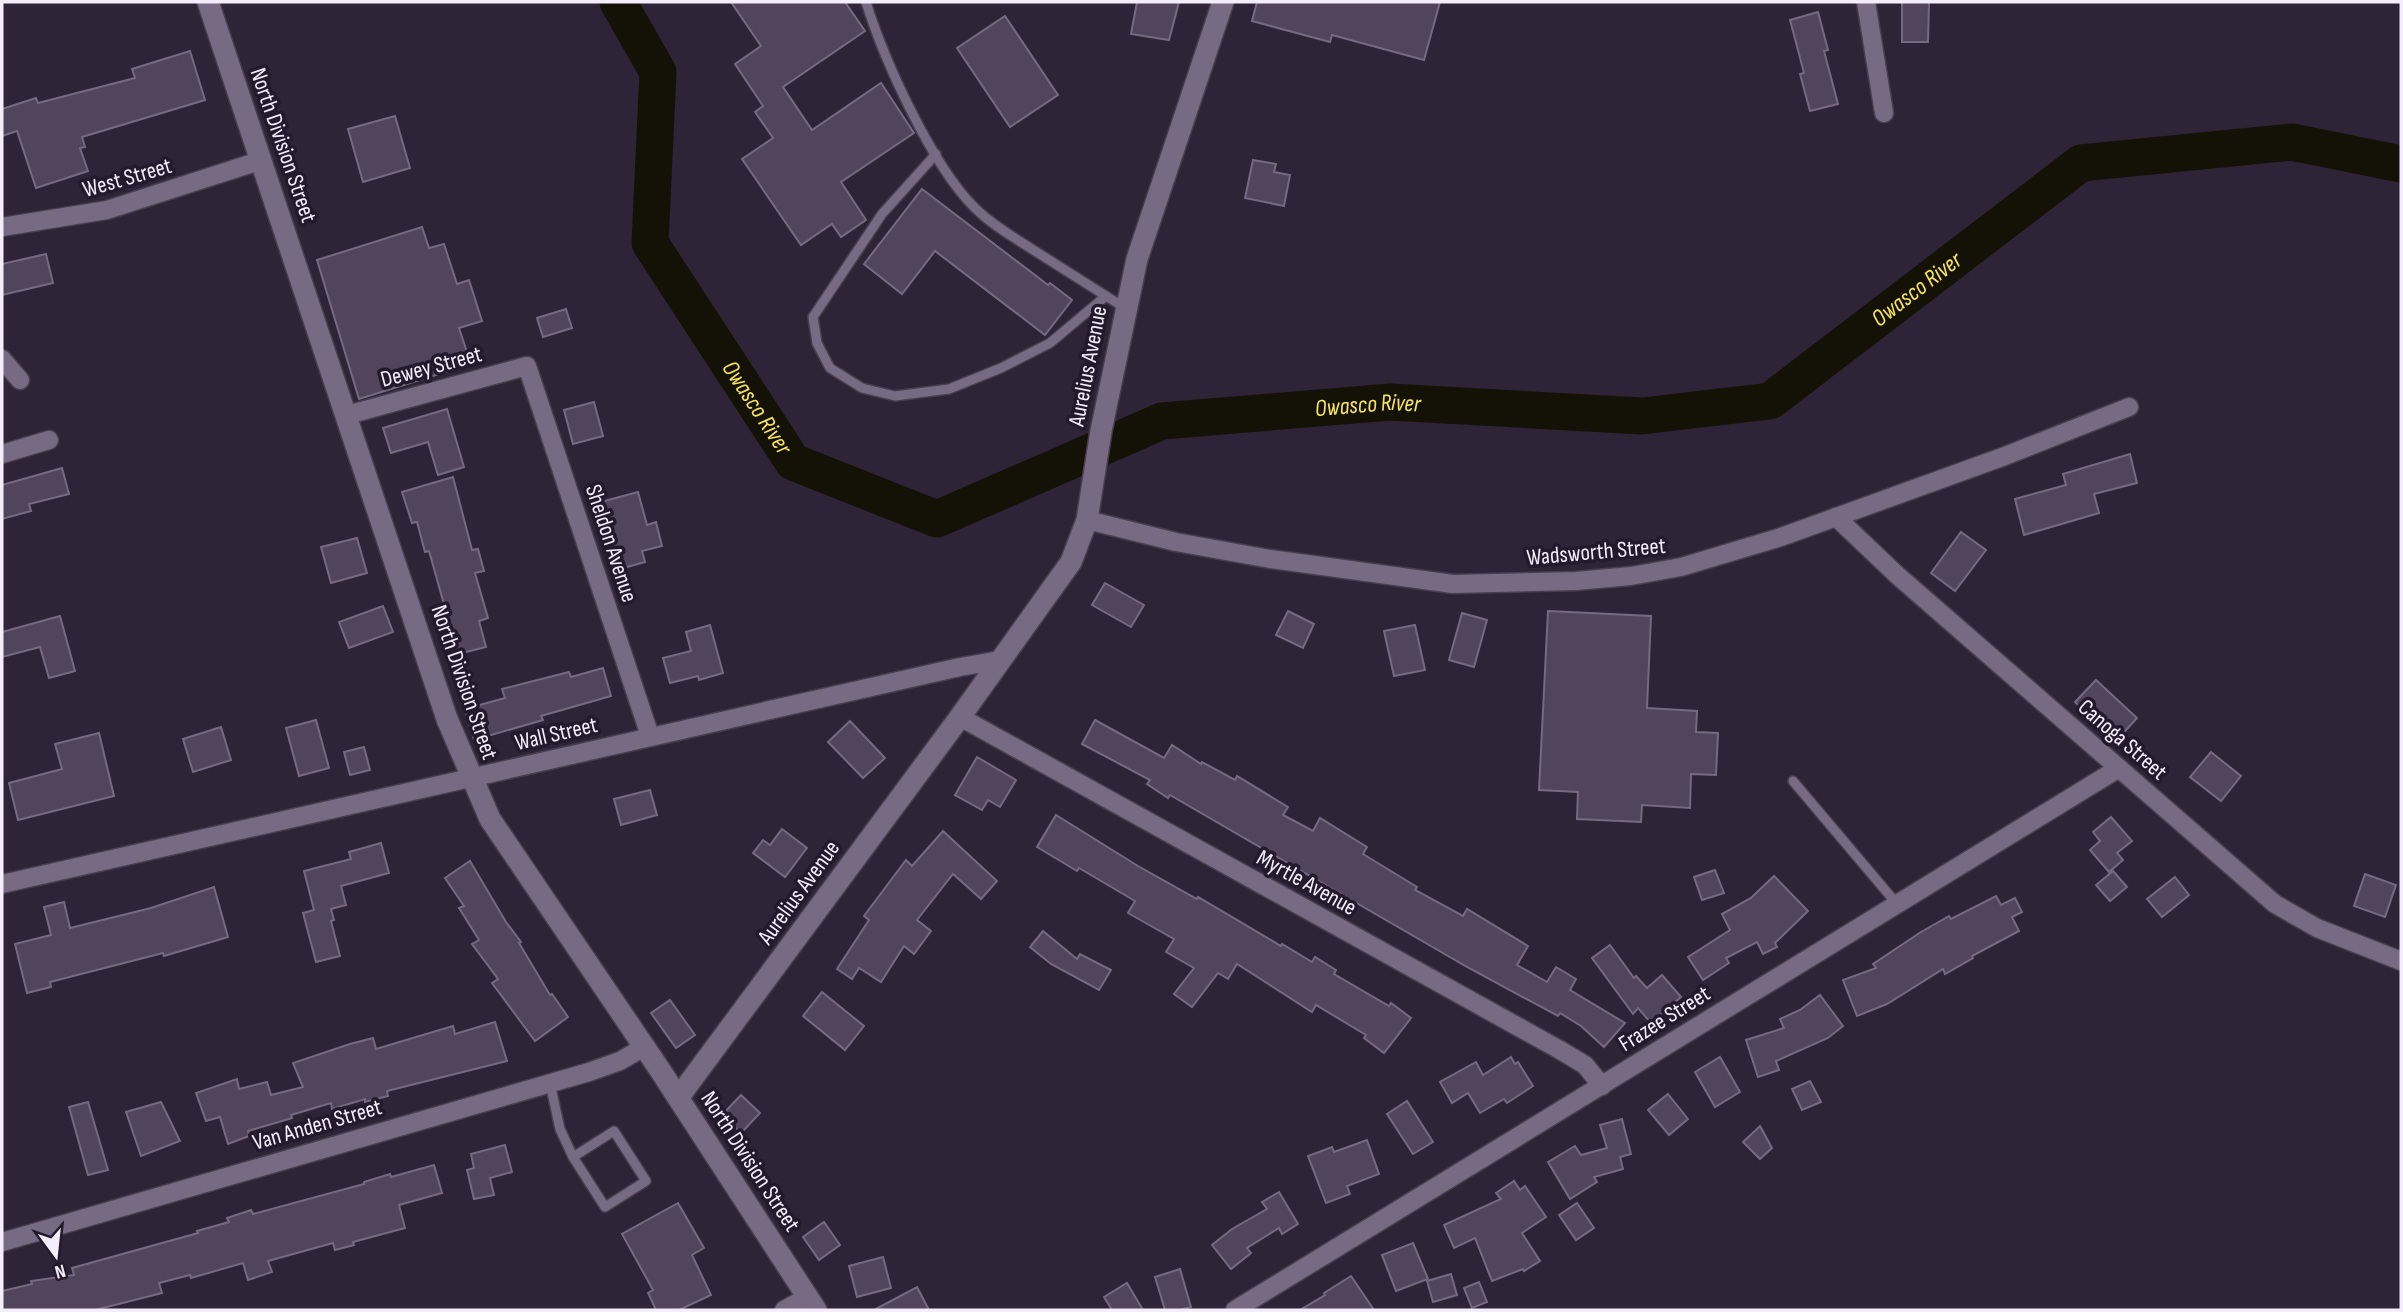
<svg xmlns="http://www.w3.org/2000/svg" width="2403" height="1312" viewBox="0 0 2403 1312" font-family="'Sofia Sans Condensed',sans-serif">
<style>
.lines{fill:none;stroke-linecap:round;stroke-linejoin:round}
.river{stroke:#141206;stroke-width:37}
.building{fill:#51445b;stroke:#776981;stroke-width:2}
.service-casing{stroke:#483e4f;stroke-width:12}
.minor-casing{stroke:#483e4f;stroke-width:21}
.tertiary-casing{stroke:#483e4f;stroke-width:24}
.service{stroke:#786a83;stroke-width:9}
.minor{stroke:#786a83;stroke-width:18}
.tertiary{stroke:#786a83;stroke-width:21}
.labels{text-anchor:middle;stroke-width:7;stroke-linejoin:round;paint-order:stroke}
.street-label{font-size:23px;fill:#f5edfb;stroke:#25192d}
.water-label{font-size:24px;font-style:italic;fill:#f8e55e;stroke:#25192d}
</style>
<rect width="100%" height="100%" fill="#2f2337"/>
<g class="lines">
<path class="river" id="s1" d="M618,2L658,72L650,243L793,462L937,519L1162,421L1390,402L1642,416L1770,401L2081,163L2292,142L2401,164"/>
</g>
<g class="building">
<path d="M731,2H845L865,31L783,87L812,130L881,83L914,133L841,182L866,220L841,237L832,224L801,245L742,159L773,138L755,112L763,106L735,64L761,46Z"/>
<path d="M1137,2H1179L1169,40L1131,34Z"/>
<path d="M1257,2H1440L1424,60L1332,35L1330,42L1252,21Z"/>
<path d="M1902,2H1929L1928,42H1902Z"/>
<path d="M1818,12L1828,50L1824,51L1838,104L1810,111L1800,74L1804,73L1790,20Z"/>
<path d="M1005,16L1058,95L1010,127L957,48Z"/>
<path d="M190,51L205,100L82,137L85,147L80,148L88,171L36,188L17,131L2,136V109L36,98L38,103L135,78L132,69Z"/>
<path d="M395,116L410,168L363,182L348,129Z"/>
<path d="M1253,160L1276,164L1274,172L1290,175L1284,206L1245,198Z"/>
<path d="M922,189L1048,285L1050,283L1072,300L1045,335L935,251L902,294L864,264Z"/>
<path d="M422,227L429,248L444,244L457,284L469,280L482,321L459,328L471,364L359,399L317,260Z"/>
<path d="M46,254L53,283L2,295V264Z"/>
<path d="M566,309L572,328L543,337L537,318Z"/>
<path d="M594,402L603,436L573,444L564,410Z"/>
<path d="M447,409L464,467L438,475L428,442L391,453L383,428Z"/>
<path d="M2130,454L2137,483L2094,494L2099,513L2024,535L2015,499L2066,485L2063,474Z"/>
<path d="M62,468L69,494L29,504L31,511L2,519V485Z"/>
<path d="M453,477L472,550L478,549L484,571L475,573L488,618L479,621L486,647L458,654L429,551L425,552L417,522L412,523L402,492Z"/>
<path d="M638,492L647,525L656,522L662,546L642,551L645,562L620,569L609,525L603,527L597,503Z"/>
<path d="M1961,532L1986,550L1955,591L1931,573Z"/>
<path d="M357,538L367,573L331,583L321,547Z"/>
<path d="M1105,583L1144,605L1131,627L1092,605Z"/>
<path d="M383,606L393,632L349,648L339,622Z"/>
<path d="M1288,611L1314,624L1303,648L1276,635Z"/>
<path d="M1548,611L1651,616L1647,708L1697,711L1696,732L1718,733L1716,775L1691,774L1690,808L1642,805L1641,822L1577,819L1578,792L1539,790Z"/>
<path d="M1462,613L1487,620L1474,667L1449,660Z"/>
<path d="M60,616L75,671L49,678L40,647L2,657V632Z"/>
<path d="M710,625L723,673L699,680L698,676L670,683L663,658L691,651L686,632Z"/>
<path d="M1415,625L1425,670L1394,676L1384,631Z"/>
<path d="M603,668L611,696L541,716L543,720L474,740L465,709L505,698L502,689L569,672L571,677Z"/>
<path d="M2096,680L2137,718L2116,741L2075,702Z"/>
<path d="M316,720L329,768L299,776L286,728Z"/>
<path d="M1095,720L1164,758L1172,745L1201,764L1202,762L1235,780L1237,776L1288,807L1283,815L1313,831L1320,818L1367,847L1363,854L1417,887L1415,890L1463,916L1467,909L1528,946L1517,965L1547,982L1556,967L1576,979L1570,990L1625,1023L1604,1047L1581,1026L1560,1013L1558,1016L1467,967L1170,795L1168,798L1147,784L1150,780L1082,744Z"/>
<path d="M850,721L885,758L863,778L828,742Z"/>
<path d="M221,727L231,760L193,772L183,739Z"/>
<path d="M99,733L114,796L18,820L9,783L62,769L55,744Z"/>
<path d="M364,747L370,770L350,775L344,752Z"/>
<path d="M2211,752L2241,776L2221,801L2190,777Z"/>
<path d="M977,757L1016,780L1000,807L988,800L982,810L955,795Z"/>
<path d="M650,790L657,815L621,825L614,799Z"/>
<path d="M1056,815L1138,866L1197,899L1198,897L1281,946L1282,944L1312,962L1315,957L1336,970L1334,974L1389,1006L1391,1003L1411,1018L1384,1053L1364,1038L1366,1035L1316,1005L1312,1012L1237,964L1228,979L1218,973L1192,1007L1174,994L1194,968L1166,952L1174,939L1128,913L1135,901L1079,868L1077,871L1037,847Z"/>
<path d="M2111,817L2132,841L2117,853L2123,860L2109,872L2090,850L2100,841L2093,832Z"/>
<path d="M782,829L807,848L785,877L753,853L763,840L770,845Z"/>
<path d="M943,831L997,881L981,899L953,874L917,920L931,931L914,954L904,946L881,982L859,968L852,979L837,969L869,920L864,916L906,860L912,866Z"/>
<path d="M381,843L389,873L341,886L346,905L331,909L334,920L331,921L340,956L316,962L303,913L314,910L304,871L351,859L349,852Z"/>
<path d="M470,861L506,922L521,942L519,943L550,995L552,994L568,1017L535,1041L492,983L498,979L472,944L479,940L459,908L464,906L445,878Z"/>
<path d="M1715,870L1724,893L1702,900L1694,877Z"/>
<path d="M2113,871L2127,887L2110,901L2096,885Z"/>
<path d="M2365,874L2396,885L2385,917L2354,906Z"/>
<path d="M1774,876L1808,911L1775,943L1777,947L1763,954L1757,942L1726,958L1729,963L1703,980L1688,957L1730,930L1722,914L1751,898Z"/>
<path d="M2175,877L2189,895L2162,917L2147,899Z"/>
<path d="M214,887L228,937L164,956L163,953L50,982L51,987L27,993L15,944L51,935L44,907L64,902L70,928L151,908Z"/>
<path d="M1996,896L2001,905L2015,898L2022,912L2012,917L2019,931L1972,956L1973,958L1945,974L1943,969L1887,1004L1857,1016L1843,980L1876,968L1873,964L1921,932L1949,916L1951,919Z"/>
<path d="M1043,931L1077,959L1080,954L1111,970L1099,990L1051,964L1030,947Z"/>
<path d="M1610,945L1634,978L1636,976L1647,988L1662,975L1681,997L1651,1023L1638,1008L1633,1014L1592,958Z"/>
<path d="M822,992L864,1026L845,1050L803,1016Z"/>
<path d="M1820,995L1843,1026L1828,1038L1776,1061L1779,1070L1758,1077L1746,1040L1784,1028L1780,1019L1800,1010Z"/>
<path d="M670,1000L695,1035L676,1048L651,1013Z"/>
<path d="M495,1022L507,1061L387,1091L388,1096L365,1102V1099L332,1109L331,1103L291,1115L292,1118L248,1131L249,1136L228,1144L220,1117L206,1121L196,1093L237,1079L239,1089L267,1082L271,1095L303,1087L293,1063L350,1044L373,1038L376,1049L453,1026L455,1034Z"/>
<path d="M1511,1057L1515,1064L1518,1062L1533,1086L1507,1103L1504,1099L1480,1113L1468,1093L1452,1103L1440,1082L1476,1062L1483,1075Z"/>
<path d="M1720,1057L1740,1092L1715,1107L1695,1072Z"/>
<path d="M1810,1081L1821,1102L1802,1110L1792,1089Z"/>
<path d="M1668,1094L1688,1119L1669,1135L1648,1110Z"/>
<path d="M741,1095L760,1113L741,1133L722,1115Z"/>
<path d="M1407,1101L1433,1142L1413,1154L1387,1114Z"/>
<path d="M88,1102L108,1170L88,1175L69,1107Z"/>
<path d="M161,1102L180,1141L141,1156L126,1112Z"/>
<path d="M1622,1119L1631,1154L1620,1157L1623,1169L1594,1177L1597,1182L1570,1199L1548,1162L1575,1146L1581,1155L1607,1148L1600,1125Z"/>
<path d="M1760,1126L1772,1148L1760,1159L1743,1142Z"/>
<path d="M1367,1140L1379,1174L1347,1186L1350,1194L1326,1203L1308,1156L1332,1147L1334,1152Z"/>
<path d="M505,1145L512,1172L490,1178L494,1195L474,1199L467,1170L474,1168L471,1154Z"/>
<path d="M434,1165L442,1193L399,1205L405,1228L353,1242L354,1245L335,1250L333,1243L268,1261L272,1272L248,1280L243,1263L191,1278L190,1275L159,1283L162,1293L95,1310H2V1291L32,1284L31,1281L74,1275L72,1268L198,1233L197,1231L229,1222L227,1218L251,1210L253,1214L364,1184V1182L390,1174L391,1177Z"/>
<path d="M1514,1181L1520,1190L1525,1186L1546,1217L1522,1233L1540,1261L1524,1271L1523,1269L1492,1281L1475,1238L1454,1248L1444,1225L1501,1199L1496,1193Z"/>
<path d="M1279,1192L1298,1224L1282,1234L1279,1228L1247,1248L1251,1253L1231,1269L1212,1245L1232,1229L1267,1209L1262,1202Z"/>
<path d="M678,1203L704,1248L692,1255L711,1295L679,1310H656L648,1293L653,1290L622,1234Z"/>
<path d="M1577,1203L1594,1228L1576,1240L1559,1215Z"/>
<path d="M824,1222L840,1245L819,1260L803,1237Z"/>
<path d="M1413,1243L1428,1279L1396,1291L1382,1255Z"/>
<path d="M883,1257L891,1288L857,1297L849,1266Z"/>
<path d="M1180,1269L1191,1307L1179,1310H1165L1155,1277Z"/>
<path d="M1451,1274L1457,1295L1433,1302L1427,1281Z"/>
<path d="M1351,1276L1374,1310H1300L1325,1295L1324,1293Z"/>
<path d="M1479,1282L1487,1302L1472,1308L1464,1288Z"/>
<path d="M1127,1283L1143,1310H1112L1104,1297Z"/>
<path d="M917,1287L929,1310H874Z"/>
</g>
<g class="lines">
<g class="service-casing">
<g id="service">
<path d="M866,2C884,60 932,166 975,208C992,225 1015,238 1035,251C1065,270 1095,289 1125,308"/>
<path d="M936,154L882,214L813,317L817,343L830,368L862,388L895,396L949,389L1001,368L1050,343L1106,296"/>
<path d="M1793,781L1897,904"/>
<path d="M550,1083L560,1129L573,1157L605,1207L646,1181L614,1131L573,1157"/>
</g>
</g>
<g class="minor-casing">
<g id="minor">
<path d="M1866,2L1884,113"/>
<path d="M2,227L107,210L262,160"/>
<path d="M2,359L20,380"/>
<path d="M347,415L527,366L650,736"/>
<path d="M2,454L49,440"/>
<path d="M1836,517L1897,575L2275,904L2317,928L2401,961"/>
<path d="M1087,520L1176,542L1270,559L1453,584L1576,581L1631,576L1681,567L1781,537L2005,456L2129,407"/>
<path d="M960,717L1560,1050L1585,1065L1602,1086"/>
<path d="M2,884L960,667L1000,660"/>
<path d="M2,1242L589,1072L620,1061L644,1047"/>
<path d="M784,1310L808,1297"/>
<path d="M1235,1310L2119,768"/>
</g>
</g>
<g class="tertiary-casing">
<g id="tertiary">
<path d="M208,2L447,719L490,819L660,1070L816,1310"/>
<path d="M678,1098L960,717L1071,562L1087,520L1101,431L1137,259L1223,2"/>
</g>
</g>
<use href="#service" class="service"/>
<use href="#minor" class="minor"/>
<use href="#tertiary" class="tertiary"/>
</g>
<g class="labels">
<g class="street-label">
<text transform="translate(284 145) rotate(71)" y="8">North Division Street</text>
<text transform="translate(127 177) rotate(-16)" y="8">West Street</text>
<text transform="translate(431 366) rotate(-15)" y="8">Dewey Street</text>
<text transform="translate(1087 366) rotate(-79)" y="8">Aurelius Avenue</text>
<text transform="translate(612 543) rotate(72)" y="8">Sheldon Avenue</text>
<text transform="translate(1596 551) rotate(-5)" y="8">Wadsworth Street</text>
<text transform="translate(465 682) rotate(71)" y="8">North Division Street</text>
<text transform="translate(556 733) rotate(-13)" y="8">Wall Street</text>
<text transform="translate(2123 739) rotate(41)" y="8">Canoga Street</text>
<text transform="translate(1307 882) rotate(29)" y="8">Myrtle Avenue</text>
<text transform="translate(798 892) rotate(-54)" y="8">Aurelius Avenue</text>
<text transform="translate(1664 1018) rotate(-32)" y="8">Frazee Street</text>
<text transform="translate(317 1124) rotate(-16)" y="8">Van Anden Street</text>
<text transform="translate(751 1161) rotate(57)" y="8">North Division Street</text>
</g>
<g class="water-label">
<text dy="8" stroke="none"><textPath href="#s1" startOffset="1708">Owasco River</textPath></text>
<text dy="8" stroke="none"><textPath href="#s1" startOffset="448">Owasco River</textPath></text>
<text dy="8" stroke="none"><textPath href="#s1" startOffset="1120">Owasco River</textPath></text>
</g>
</g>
<rect width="2403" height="1312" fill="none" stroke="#f5edfb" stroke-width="7"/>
<g transform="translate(56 1256) rotate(165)" stroke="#25192d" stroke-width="5" paint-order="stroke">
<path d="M0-5L12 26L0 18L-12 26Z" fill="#f5edfb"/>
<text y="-10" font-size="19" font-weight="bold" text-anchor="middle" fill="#f5edfb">N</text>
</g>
</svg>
